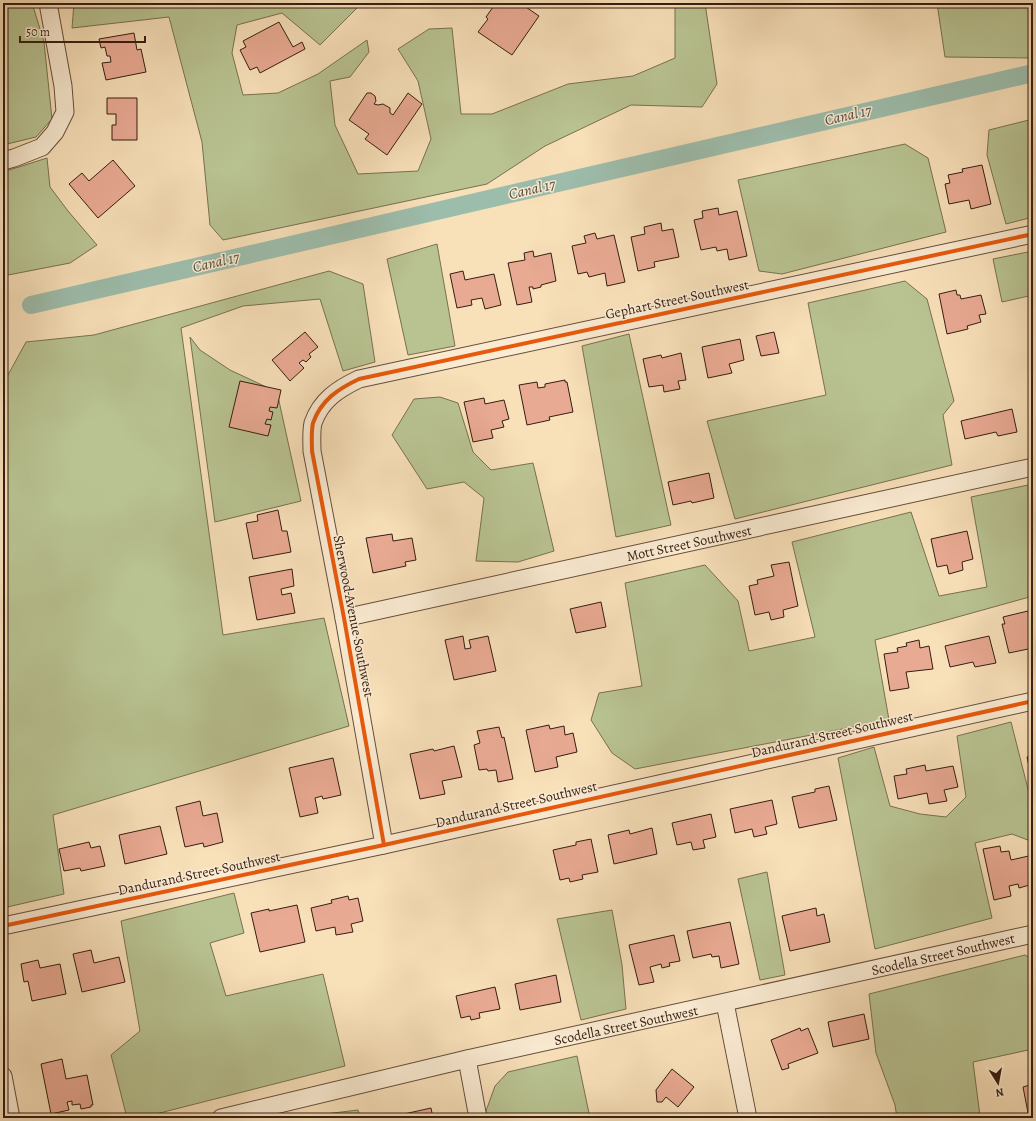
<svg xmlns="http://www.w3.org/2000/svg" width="1036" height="1121" viewBox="0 0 1036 1121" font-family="Alegreya,serif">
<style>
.green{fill:#b9c392;stroke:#787052}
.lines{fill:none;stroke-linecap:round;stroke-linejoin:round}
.canal{stroke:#9dbdac;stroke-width:18}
.building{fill:#e9aa93;stroke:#361d12}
.minor-casing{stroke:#664e3c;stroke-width:19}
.minor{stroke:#faebd2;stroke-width:17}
.cycleway-casing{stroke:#faebd2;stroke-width:6}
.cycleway{stroke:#e8590c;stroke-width:4}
.labels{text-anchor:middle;stroke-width:3;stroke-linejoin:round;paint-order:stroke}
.street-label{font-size:14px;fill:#361d12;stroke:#faebd2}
.water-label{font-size:15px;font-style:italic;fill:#554d40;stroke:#faebd2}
</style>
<rect width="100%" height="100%" fill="#f8e0b9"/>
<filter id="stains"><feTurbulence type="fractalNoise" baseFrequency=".005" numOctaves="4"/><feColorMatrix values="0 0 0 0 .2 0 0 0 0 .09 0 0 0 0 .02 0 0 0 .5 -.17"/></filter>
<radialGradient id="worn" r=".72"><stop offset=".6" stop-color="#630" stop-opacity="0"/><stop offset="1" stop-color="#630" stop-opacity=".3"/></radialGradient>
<g class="green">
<path d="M74,3H362L320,45L282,13L237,25L232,53L243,95L278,93L318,74L367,40L369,52L350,77L330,81L335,125L358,174L418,171L431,139L418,81L398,49L429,29L452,28L461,114H492L568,84L633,76L675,58V6L674,3H705L717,84L702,107L631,105L545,146L487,184L223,240L210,225L202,142L169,17L72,28Z"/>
<path d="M937,3H1033V58L945,57Z"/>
<path d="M13,5L33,6L44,42L52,119L36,137L3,145V7Z"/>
<path d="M1033,119V217L1006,224L987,155L989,130Z"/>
<path d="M905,144L928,158L946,232L782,274L759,271L738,180Z"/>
<path d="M47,158L50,187L68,211L97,245L70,263L3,276V172Z"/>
<path d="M437,244L455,346L408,355L387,259Z"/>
<path d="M1033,251V295L1002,302L993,259Z"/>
<path d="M329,271L363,284L375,362L343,371L320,299L243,306L181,328L223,635L324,618L349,726L53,815L64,894L3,908V384L26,342L94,335Z"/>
<path d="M905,281L927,299L954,401L943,415L952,465L735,519L707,421L826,395L808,303Z"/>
<path d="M629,334L671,525L616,537L582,346Z"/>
<path d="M190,337L200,350L230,370L277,392L301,501L215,522Z"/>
<path d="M440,397L458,403L473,452L491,470L533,463L554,551L518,562L476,561L484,498L464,482L427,489L392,435L414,399Z"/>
<path d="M1033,484V596L875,640L889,720L635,769L612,753L591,720L599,693L642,686L625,583L705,565L738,601L749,651L815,637L792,542L911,512L939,596L987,587L971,497Z"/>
<path d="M1011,722L1030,797L1033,798V842L1012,834L975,843L992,918L875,949L838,758L874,747L890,806L920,814L946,817L966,797L957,736Z"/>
<path d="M767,872L785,975L760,980L738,879Z"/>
<path d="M234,893L244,933L210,943L226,996L323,974L345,1066L140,1118H127L111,1055L140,1031L121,921Z"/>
<path d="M612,910L622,965L626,1009L581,1020L557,919Z"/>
<path d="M1025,955L1033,960V1049L973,1062L980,1116L985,1118H897L895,1105L876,1053L869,994Z"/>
<path d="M577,1056L590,1118H488L486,1111L495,1086L508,1072Z"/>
<path d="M358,1110L360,1118H292Z"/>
</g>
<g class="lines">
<path class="canal" d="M31,305L1033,73"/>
</g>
<g class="building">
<path d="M487,3H520L539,16L512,55L478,32L488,19L486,17L493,7Z"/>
<path d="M279,22L293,47L302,42L305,49L260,73L257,67L250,70L240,50L246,47L243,41Z"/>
<path d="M134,33L137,50L141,49L146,72L106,80L102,63L111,62L110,56H107L105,47L101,48L99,39Z"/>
<path d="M367,93H371L375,96L376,101L374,104L378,105L383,104L390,108V113L393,115L408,93L422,104L387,155L365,139L369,134L349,120Z"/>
<path d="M107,98H137V140H112V125H116V114H107Z"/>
<path d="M113,160L135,186L98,218L69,184L82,173L89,181Z"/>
<path d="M982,165L991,204L971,209L969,200L949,204L945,184L950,183L948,175L963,172L962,169Z"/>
<path d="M718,208L719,215L737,211L747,256L729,260L727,249L717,251L716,247L701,250L694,220L703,218L702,211Z"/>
<path d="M661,223L662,231L673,229L679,257L654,262L655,267L638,271L631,237L645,234L644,227Z"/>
<path d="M595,233L597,239L614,235L625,282L607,286L605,273L589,277L587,272L578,274L572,246L586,243L584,236Z"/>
<path d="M533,251L534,257L551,253L556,281L541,285V287L533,289V287H529L532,302L517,305L508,263L525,260L524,253Z"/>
<path d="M463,271L465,280L494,274L501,305L485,309L482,298L471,300L472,305L457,308L450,274Z"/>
<path d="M956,290L957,295H960L961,299L981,295L986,314L979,315L981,322L967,326L968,329L947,334L939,294Z"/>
<path d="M305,332L318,347L309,354L311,357L306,362L303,360L299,363L304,368L290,381L272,360Z"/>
<path d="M774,332L779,353L761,356L756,336Z"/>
<path d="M740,339L744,360L729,364L732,373L708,378L702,347Z"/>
<path d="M681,353L686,380L678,381L680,389L664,392L663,385L649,387L643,359L661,355L662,358Z"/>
<path d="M565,380V382H567L573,412L549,417L550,420L527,425L519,385L537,382L538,388L545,387V384Z"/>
<path d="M240,381L281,390L277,408L270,407L269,411L273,412L271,420L267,419L265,424L271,425L268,436L229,427Z"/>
<path d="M484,398L485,404L504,400L509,419L502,421L504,427L491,430L493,438L473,442L464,402Z"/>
<path d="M1012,409L1017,432L998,436L996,432L965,439L961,421Z"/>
<path d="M709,473L714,498L692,503L691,501L673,505L668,482Z"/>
<path d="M278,510L282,531H287L291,552L253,559L246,523L258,521L257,515Z"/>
<path d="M967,531L973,559L962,562L963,570L949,574L947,565L937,567L931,539Z"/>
<path d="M392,534L393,541L412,538L416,560L405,562L406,566L373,573L366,538Z"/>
<path d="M789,562L798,606L783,610L784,617L771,620L769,612L755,615L749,586L758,584L757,580L774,576L771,565Z"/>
<path d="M292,569L294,586L281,589L282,595L291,593L295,613L257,620L249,577Z"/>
<path d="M601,602L606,627L576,633L570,609Z"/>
<path d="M1028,611L1030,620L1033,619V648L1009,653L1002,624H1005L1003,617Z"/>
<path d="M463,636L465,649L471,648L469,640L488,636L496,671L454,680L445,640Z"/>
<path d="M989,636L996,663L975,667L973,662L950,667L945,646Z"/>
<path d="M919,640L920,648L929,646L933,669L906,672L909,688L890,691L884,654L898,652L897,648L907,646L906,643Z"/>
<path d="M549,725L550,729L564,726L565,735L573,733L577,752L556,757L558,767L535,772L526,730Z"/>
<path d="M499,727L502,738L504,737L513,779L498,782L496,770L488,771L487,769L479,770L474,745L480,743L477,731Z"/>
<path d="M454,746L462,777L442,781L445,794L420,799L410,754L433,749L434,751Z"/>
<path d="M1033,755V781H1032L1027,757Z"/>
<path d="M333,758L341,795L323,799L322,796L315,798L318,813L300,817L289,768Z"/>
<path d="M925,765L926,771L953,766L958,787L944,790L947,801L929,804L927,793L898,799L894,776L907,774L906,769Z"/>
<path d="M829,786L837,820L799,828L792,797L815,792V789Z"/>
<path d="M772,800L777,824L765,827L767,834L754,837L752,829L735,833L730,809Z"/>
<path d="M200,801L203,816L217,813L223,842L204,847L203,843L185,847L176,807Z"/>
<path d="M711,814L716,837L703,840L705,848L693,850L691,842L677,845L672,823Z"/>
<path d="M160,826L167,854L125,864L119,835Z"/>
<path d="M652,828L657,854L614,864L608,835L629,830L630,834Z"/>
<path d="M591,839L598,872L582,875L583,879L570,882L569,878L560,880L553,850L576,845V842Z"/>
<path d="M89,842L91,848L100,846L105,866L81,871L80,868L64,871L59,849Z"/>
<path d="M1000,846L1001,852L1009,851L1011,860L1033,855V884L1019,888L1018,884L1009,886L1011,896L994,900L983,849Z"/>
<path d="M348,896L349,900L358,898L363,921L351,924L353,932L336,935L335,927L316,931L311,908L332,903L331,900Z"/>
<path d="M297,905L305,942L260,952L251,913L269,909V911Z"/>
<path d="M816,908L817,916L824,914L830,942L790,951L782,916Z"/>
<path d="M730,922L739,964L721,968L719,956L712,957L711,954L693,958L687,931Z"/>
<path d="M674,935L680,961L669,963L670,966L662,968L661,964L650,967L654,982L639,985L629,945Z"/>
<path d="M91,950L94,963L119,957L125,982L82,992L73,954Z"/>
<path d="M38,960L40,968L60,964L66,994L32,1001L28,981L24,982L21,964Z"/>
<path d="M556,975L561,1002L520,1010L515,984Z"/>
<path d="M495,987L500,1009L479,1013L480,1018L471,1020L470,1016L461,1018L456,996Z"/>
<path d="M864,1014L869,1039L833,1047L828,1022Z"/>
<path d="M800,1028L801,1031L808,1028L818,1053L788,1064L789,1068L782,1070L771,1040Z"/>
<path d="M62,1059L66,1079L87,1075L93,1105H91V1107L81,1109L80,1104L72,1105V1101L67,1102L69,1110L51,1114L41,1064Z"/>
<path d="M672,1069L694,1087L678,1107L666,1097L662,1102H657L656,1090Z"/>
<path d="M1033,1078V1118H1029L1023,1087L1030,1085L1029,1079Z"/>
<path d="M431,1108L433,1118H386Z"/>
</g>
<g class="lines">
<g class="minor-casing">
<g id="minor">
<path d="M3,161L14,158L42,147L55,132L65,112L63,86L48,3"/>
<path d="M344,618L1033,467"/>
<path d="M384,845L344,618L312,451C312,443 311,432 313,423C321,400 338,389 359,379L1033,234"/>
<path d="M3,926L384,845L1033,701"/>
<path d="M725,1003L748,1118"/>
<path d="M467,1059L478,1118"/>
<path d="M3,1076L11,1118"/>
<path d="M221,1118L467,1059L1033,934"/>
</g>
</g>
<use href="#minor" class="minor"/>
<g class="cycleway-casing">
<g id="cycleway">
<path d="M384,845L344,618L312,451C312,443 311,432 313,423C321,400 338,389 359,379L1033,234"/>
<path d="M3,926L384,845L1033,701"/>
</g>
</g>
<use href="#cycleway" class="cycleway"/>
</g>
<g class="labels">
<g class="street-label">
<text transform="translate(677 299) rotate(-12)" y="5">Gephart Street Southwest</text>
<text transform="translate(689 543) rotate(-12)" y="5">Mott Street Southwest</text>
<text transform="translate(354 616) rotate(79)" y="5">Sherwood Avenue Southwest</text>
<text transform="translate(832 734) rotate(-13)" y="5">Dandurand Street Southwest</text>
<text transform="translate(516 804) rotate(-13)" y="5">Dandurand Street Southwest</text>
<text transform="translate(199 873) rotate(-12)" y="5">Dandurand Street Southwest</text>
<text transform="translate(943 954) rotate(-13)" y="5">Scodella Street Southwest</text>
<text transform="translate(626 1025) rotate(-12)" y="5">Scodella Street Southwest</text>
</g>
<g class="water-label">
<text transform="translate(848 115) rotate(-13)" y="5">Canal 17</text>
<text transform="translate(532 189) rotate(-13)" y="5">Canal 17</text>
<text transform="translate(216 262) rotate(-13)" y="5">Canal 17</text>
</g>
</g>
<rect width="1036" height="1121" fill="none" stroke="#f8e0b9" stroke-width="16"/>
<rect x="4" y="4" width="1028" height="1113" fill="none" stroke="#361d12" stroke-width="2"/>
<rect x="8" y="8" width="1020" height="1105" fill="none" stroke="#361d12"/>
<g transform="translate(998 1083) rotate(169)" stroke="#faebd2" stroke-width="3" paint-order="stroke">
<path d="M0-3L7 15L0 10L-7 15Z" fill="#361d12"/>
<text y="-6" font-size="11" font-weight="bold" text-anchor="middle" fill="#361d12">N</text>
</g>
<path d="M20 36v6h125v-6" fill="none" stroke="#361d12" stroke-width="2"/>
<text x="26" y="36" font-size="12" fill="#361d12" stroke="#faebd2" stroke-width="3" paint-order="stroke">50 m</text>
<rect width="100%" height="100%" filter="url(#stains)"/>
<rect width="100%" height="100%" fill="url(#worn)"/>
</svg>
